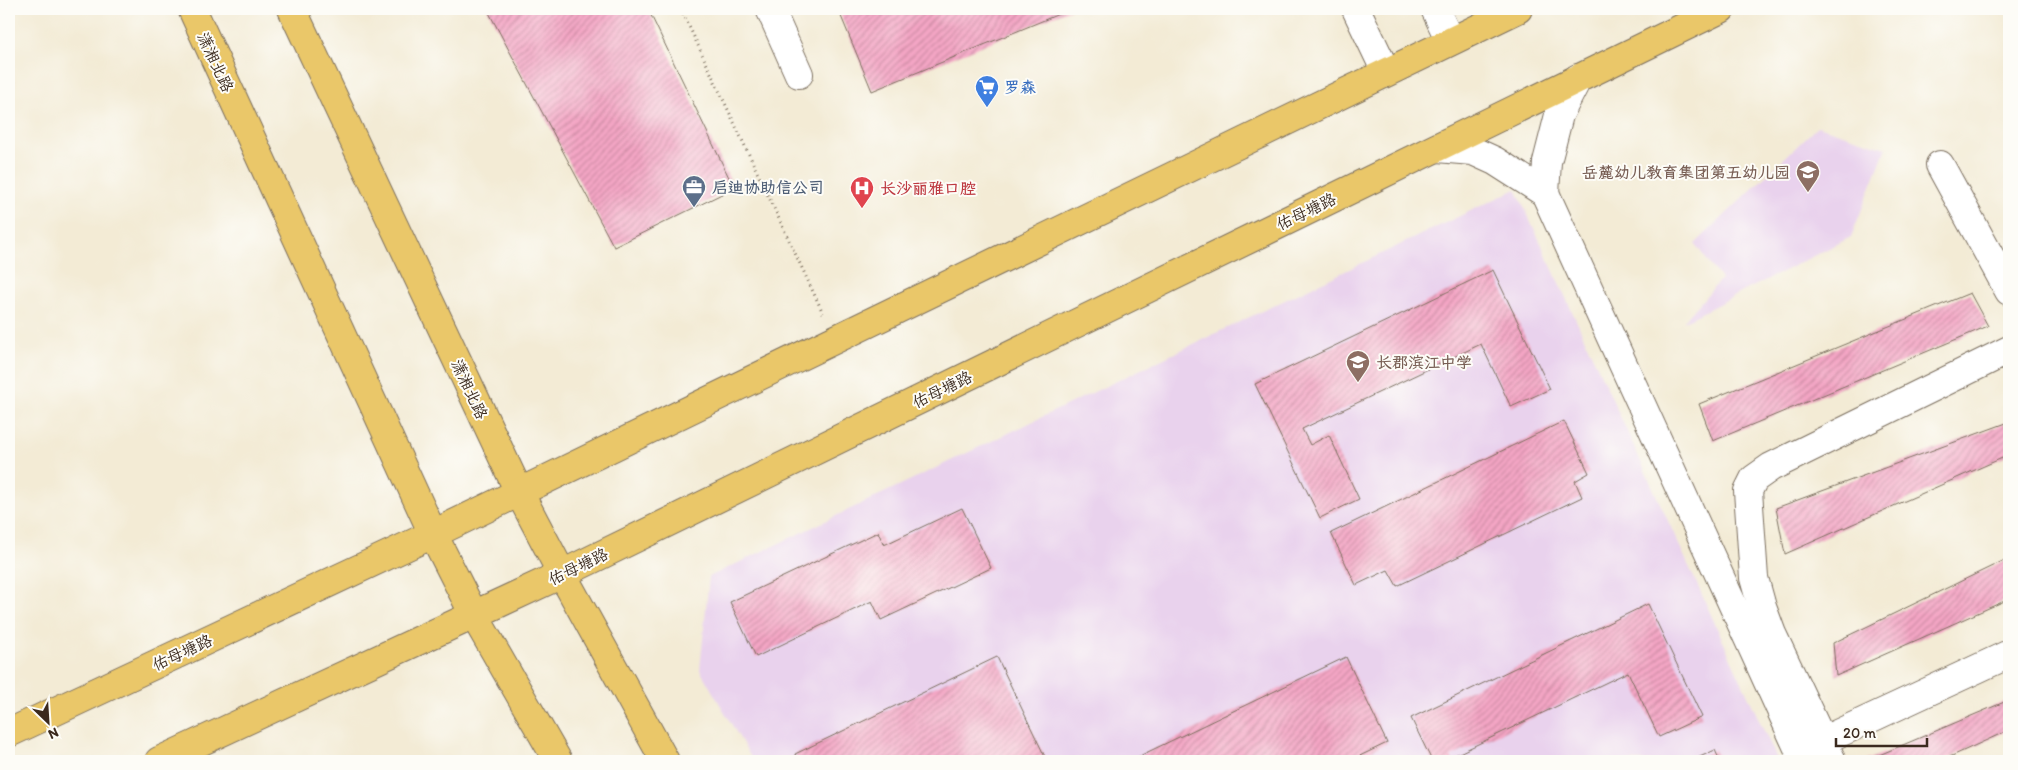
<svg xmlns="http://www.w3.org/2000/svg" width="2018" height="770" viewBox="0 0 2018 770" font-family="Itim,'LXGW WenKai TC',sans-serif">
<style>
.built{fill:#e9d2ed}
.building{fill:url(#building-hatch)}
.lines{fill:none;stroke-linecap:round;stroke-linejoin:round}
.minor-casing{stroke:#7b6e5e;stroke-width:30}
.primary-casing{stroke:#7b6e5e;stroke-width:30}
.path{stroke:#7b6e5e;stroke-width:3;stroke-dasharray:1 4;stroke-linecap:butt}
.minor{stroke:#fff;stroke-width:28}
.primary{stroke:#eac769;stroke-width:28}
.labels{text-anchor:middle;stroke-width:4;stroke-linejoin:round;paint-order:stroke}
.street-label{font-size:16px;fill:#3b2a1e;stroke:#fdfcf7}
.shop-label{font-size:16px;font-weight:bold;fill:#366cbe;stroke:#fdfcf7;text-anchor:start}
.education-label{font-size:16px;font-weight:bold;fill:#785e54;stroke:#fdfcf7;text-anchor:end}
.service-label{font-size:16px;font-weight:bold;fill:#4e5e75;stroke:#fdfcf7;text-anchor:start}
.health-label{font-size:16px;font-weight:bold;fill:#be3a42;stroke:#fdfcf7;text-anchor:start}
</style>
<defs>
<pattern id="building-hatch" width="6" height="6" patternUnits="userSpaceOnUse" patternTransform="scale(1.25)"><rect width="6" height="6" fill="#f4a6c5"/><path d="M-1 1l2-2M0 6l6-6M5 7l2-2" fill="none" stroke="#c7879f"/></pattern>
</defs>
<rect width="100%" height="100%" fill="#fdfcf7"/>
<filter id="ink" filterUnits="userSpaceOnUse"><feTurbulence type="fractalNoise" baseFrequency=".02" numOctaves="2"/><feDisplacementMap in="SourceGraphic" scale="10" xChannelSelector="R" yChannelSelector="G"/><feConvolveMatrix kernelMatrix="1 2 1 2 8 2 1 2 1" color-interpolation-filters="sRGB"/></filter>
<filter id="wash" filterUnits="userSpaceOnUse"><feTurbulence type="fractalNoise" baseFrequency=".0096" numOctaves="4" result="noise"/><feDisplacementMap in="SourceGraphic" scale="20" xChannelSelector="R" yChannelSelector="G"/><feGaussianBlur stdDeviation="1.12" result="paint"/><feColorMatrix in="noise" values="0 0 0 0 0 0 0 0 0 0 0 0 0 0 0 0 0 1.4 0 .05"/><feComposite in="paint" operator="in"/></filter>
<g filter="url(#wash)">
<rect width="100%" height="100%" fill="#f3ebd5"/>
<g class="built">
<path d="M1818,126L1886,148L1851,237L1683,322L1721,279L1695,244Z"/>
<path d="M1516,189L1778,761H753L700,670L709,577Z"/>
</g>
<g id="blocks">
<g class="building">
<path d="M487,9H648L734,188L614,247Z"/>
<path d="M838,9H1071L872,91Z"/>
<path d="M1493,270L1550,389L1511,407L1481,344L1302,429L1310,445L1329,435L1359,499L1320,518L1255,384Z"/>
<path d="M1970,293L1988,326L1713,441L1699,404Z"/>
<path d="M1564,421L1589,473L1575,481L1582,497L1397,586L1388,570L1356,585L1331,533Z"/>
<path d="M2009,422V455L1785,554L1776,508Z"/>
<path d="M962,508L991,568L881,620L872,601L756,657L730,602L878,532L884,545Z"/>
<path d="M2009,558V599L1836,676L1833,643Z"/>
<path d="M1648,604L1702,717L1659,737L1628,672L1451,757L1453,761H1432L1411,718Z"/>
<path d="M997,657L1047,761H798L795,754Z"/>
<path d="M1346,657L1387,743L1349,761H1129Z"/>
<path d="M2009,700V730L1941,761H1865Z"/>
<path d="M1715,750L1720,761H1691Z"/>
</g>
</g>
</g>
<g filter="url(#ink)">
<use href="#blocks" fill-opacity="0" stroke="#7b6e5e" stroke-width="1"/>
<g class="lines">
<g class="minor-casing">
<g id="minor">
<path d="M770,9L799,74"/>
<path d="M1356,9L1386,72"/>
<path d="M1435,9L1450,41"/>
<path d="M1437,148L1473,151L1495,161L1545,193L1547,162L1559,115L1578,78"/>
<path d="M1940,165L2009,291"/>
<path d="M1545,193L1804,761"/>
<path d="M1822,741L2009,654"/>
<path d="M1832,761L1772,634L1762,607L1754,578L1748,491L1754,479L1771,467L2009,350"/>
</g>
</g>
<g class="primary-casing">
<g id="primary">
<path d="M192,9L433,534L474,615L558,761"/>
<path d="M292,9L519,492L562,574L665,761"/>
<path d="M9,733L433,534L1518,9"/>
<path d="M159,761L562,574L1721,9"/>
</g>
</g>
<path class="path" d="M681,9L823,313"/>
<use href="#minor" class="minor"/>
<use href="#primary" class="primary"/>
</g>
</g>
<defs>
<g id="supermarket-pin" transform="scale(1.25)"><path d="M0 17L-7.5 6A9.5 9.5 0 1 1 7.5 6Z" fill="#3f7fe0" stroke="#fdfcf7"/><path d="M-6-5.5h2.5l.6 2H6L4.5 2H-2.5L-4.4-4H-6ZM-1.5 3.2a1.3 1.3 0 1 0 .1 0ZM3 3.2a1.3 1.3 0 1 0 .1 0Z" fill="#fff"/></g>
<g id="school-pin" transform="scale(1.25)"><path d="M0 17L-7.5 6A9.5 9.5 0 1 1 7.5 6Z" fill="#8d6e63" stroke="#fdfcf7"/><path d="M0-5L7-2L0 1L-7-2ZM-4 1L0 2.5L4 1V4Q0 6-4 4Z" fill="#fff"/></g>
<g id="office-pin" transform="scale(1.25)"><path d="M0 17L-7.5 6A9.5 9.5 0 1 1 7.5 6Z" fill="#5c6f8a" stroke="#fdfcf7"/><path d="M-6-3h4V-5.5h4V-3h4V5H-6ZM-1-4.5V-3h2v-1.5ZM-6 0V1H6V0Z" fill="#fff"/></g>
<g id="hospital-pin" transform="scale(1.25)"><path d="M0 17L-7.5 6A9.5 9.5 0 1 1 7.5 6Z" fill="#e0444e" stroke="#fdfcf7"/><path d="M-5-5h3v3.5h4V-5h3V5h-3V1.5h-4V5h-3Z" fill="#fff"/></g>
</defs>
<g fill-rule="evenodd">
<use href="#supermarket-pin" x="987" y="87"/>
<use href="#school-pin" x="1808" y="172"/>
<use href="#office-pin" x="694" y="187"/>
<use href="#hospital-pin" x="862" y="188"/>
<use href="#school-pin" x="1358" y="362"/>
</g>
<g class="labels">
<g class="street-label">
<text transform="translate(216 62) rotate(65)" y="6">潇湘北路</text>
<text transform="translate(1306 211) rotate(-26)" y="6">佑母塘路</text>
<text transform="translate(470 389) rotate(65)" y="6">潇湘北路</text>
<text transform="translate(942 389) rotate(-26)" y="6">佑母塘路</text>
<text transform="translate(578 566) rotate(-26)" y="6">佑母塘路</text>
<text transform="translate(182 652) rotate(-25)" y="6">佑母塘路</text>
</g>
<g class="shop-label">
<text x="1004" y="93">罗森</text>
</g>
<g class="education-label">
<text x="1790" y="178">岳麓幼儿教育集团第五幼儿园</text>
<text x="1376" y="368" text-anchor="start">长郡滨江中学</text>
</g>
<g class="service-label">
<text x="712" y="193">启迪协助信公司</text>
</g>
<g class="health-label">
<text x="880" y="194">长沙丽雅口腔</text>
</g>
</g>
<rect width="2018" height="770" fill="none" stroke="#fdfcf7" stroke-width="30"/>
<g transform="translate(48 722) rotate(155)" stroke="#fdfcf7" stroke-width="4" paint-order="stroke">
<path d="M0-4L9 19L0 12L-9 19Z" fill="#3b2a1e"/>
<text y="-8" font-size="14" font-weight="bold" text-anchor="middle" fill="#3b2a1e">N</text>
</g>
<path d="M1836 738v8h91v-8" fill="none" stroke="#3b2a1e" stroke-width="2.5"/>
<text x="1843" y="738" font-size="15" fill="#3b2a1e" stroke="#fdfcf7" stroke-width="4" paint-order="stroke">20 m</text>
</svg>
